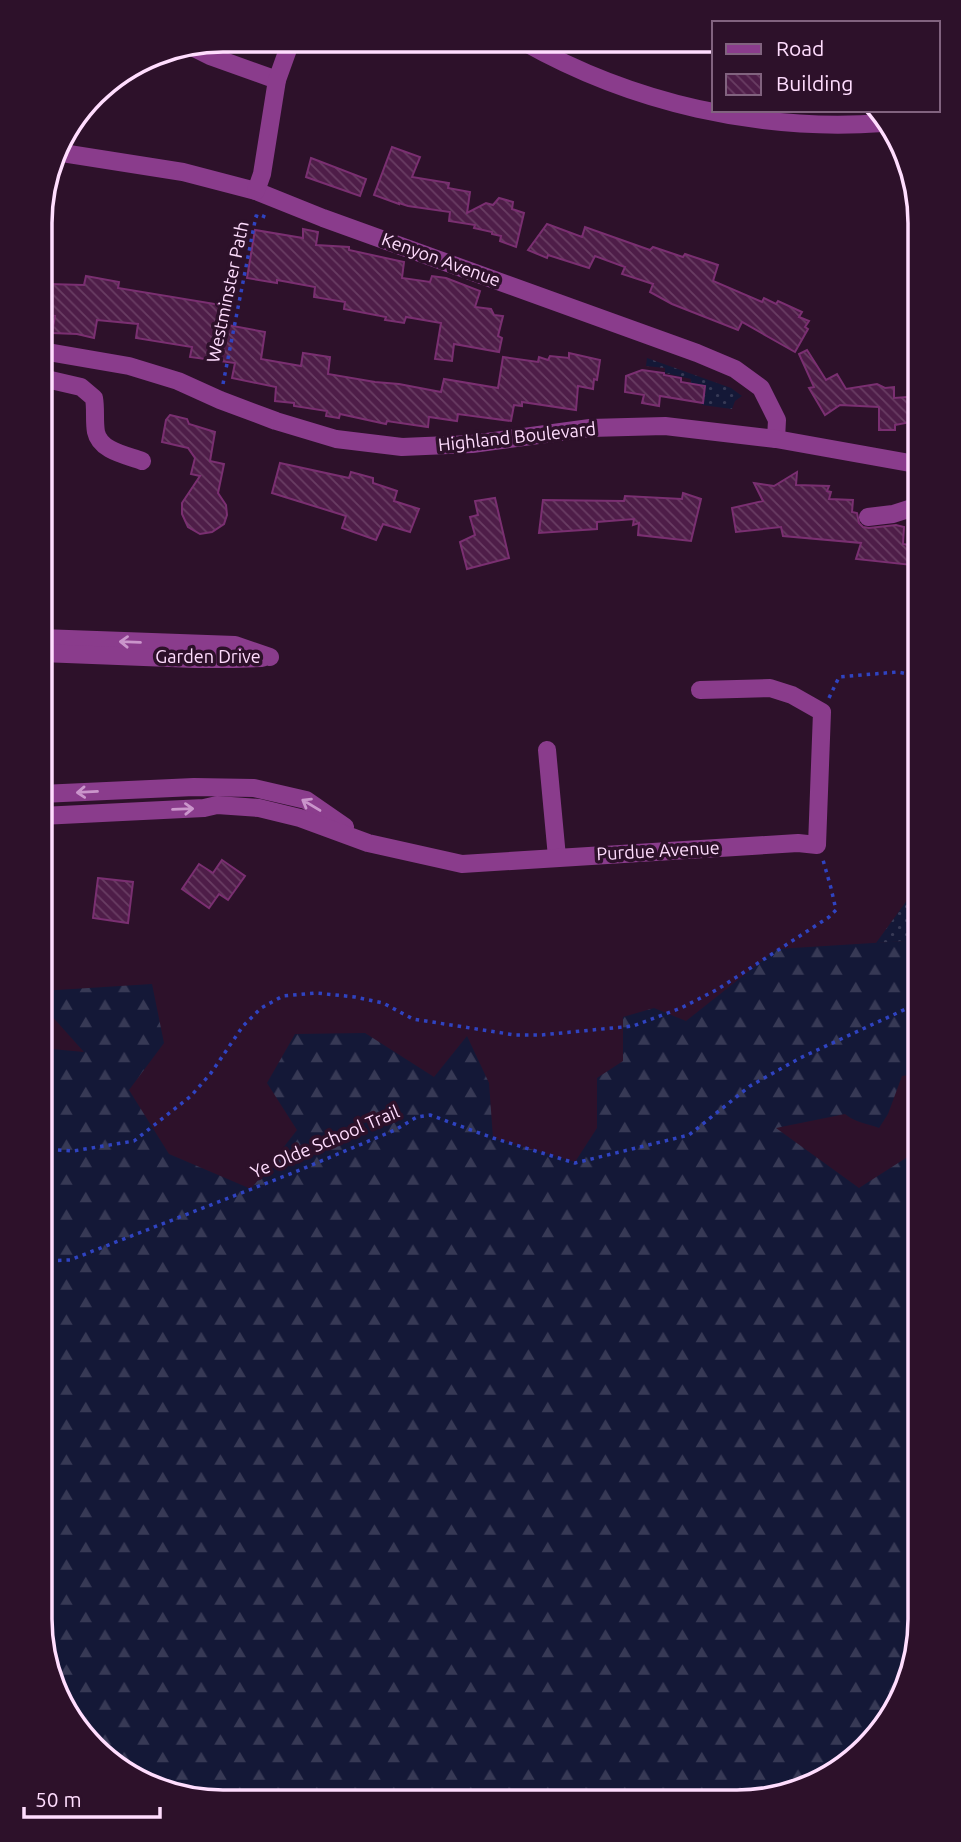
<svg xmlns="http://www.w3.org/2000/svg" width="961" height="1842" viewBox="0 0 961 1842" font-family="Ubuntu,sans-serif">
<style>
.grass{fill:url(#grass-dots)}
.forest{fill:url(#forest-firs)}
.building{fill:url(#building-back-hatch);stroke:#7a2f71;stroke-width:2}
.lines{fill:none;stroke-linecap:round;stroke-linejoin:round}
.path{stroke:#2f43c1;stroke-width:3.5;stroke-dasharray:3.5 5;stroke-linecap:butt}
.minor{stroke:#8a3c8c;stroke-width:18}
.oneway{stroke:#ca95cb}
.labels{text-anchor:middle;stroke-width:7;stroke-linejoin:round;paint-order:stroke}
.street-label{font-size:18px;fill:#ffddfe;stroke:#2d112a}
.rim{fill:none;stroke:#ffddfe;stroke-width:3.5}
</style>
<defs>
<pattern id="grass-dots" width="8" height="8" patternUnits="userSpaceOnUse" patternTransform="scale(1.75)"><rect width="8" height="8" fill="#141837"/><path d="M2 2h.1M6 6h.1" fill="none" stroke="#373955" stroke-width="1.8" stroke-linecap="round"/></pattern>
<pattern id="forest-firs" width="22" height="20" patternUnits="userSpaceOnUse" patternTransform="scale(1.75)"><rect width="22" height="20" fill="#141837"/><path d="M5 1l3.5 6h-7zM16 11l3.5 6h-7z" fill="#373955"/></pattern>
<pattern id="building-back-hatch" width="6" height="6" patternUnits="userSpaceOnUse" patternTransform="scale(1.75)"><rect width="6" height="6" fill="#4e1d48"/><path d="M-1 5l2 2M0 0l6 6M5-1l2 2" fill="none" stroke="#693d63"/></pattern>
</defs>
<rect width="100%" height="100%" fill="#2d112a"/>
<g class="grass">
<path d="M647,358L731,388L742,396L735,401L732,409L702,405L705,386L691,384V379L665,373V368L646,366Z"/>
<path d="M921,881V940L876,943Z"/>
</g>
<path class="forest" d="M921,940L920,1073L902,1076L888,1114L879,1128C866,1123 856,1123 845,1114L776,1128L859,1188L920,1149V1631L883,1730L796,1792L737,1802L199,1800L103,1756L50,1677L40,1618L41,1048L84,1052L41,1004V991L152,984L164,1043L129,1090L169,1154L251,1189L297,1130L267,1083L295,1034L365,1033L434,1077L467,1036L489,1083L493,1138L575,1162L597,1128V1078L623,1061V1017L654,1008L686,1021L777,949Z"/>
<g class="building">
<path d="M392,147L420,157L412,177L449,183L448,188L470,192L467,213L486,203L493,205L499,198L513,202L512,209L524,213L516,247L500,241L501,236L492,234V232L474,228L475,225L449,221L450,212L408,206L399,203V204L374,195Z"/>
<path d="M311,158L366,179L360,196L306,177Z"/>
<path d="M547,224L582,237L585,227L650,250L653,247L683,257L685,254L718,265L713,281L762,302L764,298L776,304L778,301L802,312L799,317L809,321L805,327L808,329L795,352L742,322L738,330L672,304L650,292L653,284L622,274L625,267L595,256L589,268L548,255L547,258L528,250Z"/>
<path d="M303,229L318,232L316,245L349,247V250L404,262L402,278L430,282L432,276L446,278L480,291L475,307L491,309L494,315L503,316L498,336L502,338L499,352L454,344L452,361L435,359L441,323L406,317L404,323L385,320L386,317L344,309L345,302L314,297L315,287L277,280V283L247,278L255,230L303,238Z"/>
<path d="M86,276L119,282L118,288L227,306L222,324L265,332L261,359L301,366L303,353L330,357L328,374L375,382L399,384L441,392L444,379L498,388L503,357L538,362L539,357L548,360L550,356L569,358V353L600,360L597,380L594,379L593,389L578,386L576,410L522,402V406L514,405L511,421L458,414L457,421L429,417L428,427L387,421L386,424L340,414L339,418L326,416L327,411L294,406V403L275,401L276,387L232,378L235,363L190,357L192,347L136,338L138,324L97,320L94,338L77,334L52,333L55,316L42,313V285H49V284L84,285Z"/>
<path d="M807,350L826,380L837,374L846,389L877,384L885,388L894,387V398L921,396V420L895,425V430H879V407L840,405L825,415L809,388L814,387L799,354Z"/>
<path d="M642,370L664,373V375L681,378V382L705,386L703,403L660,396L659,406L642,403L644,395L625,392L626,376Z"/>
<path d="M170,415L187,419L189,424L215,432L210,461L224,464L218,493L226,505L227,515L224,524L212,532L200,534L188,527L182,514V503L200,476L191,474L195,458L188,448L162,442L166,420Z"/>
<path d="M280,463L349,478L351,472L373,478V483L397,491L394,501L419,509L410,532L383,524L376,540L342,528L346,516L272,493Z"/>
<path d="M797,472L796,485L829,486L827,491L831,492L829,499L853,500L852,512L857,513L859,523L863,527L869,528L896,525L904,527L903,544L921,547V566L856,559L861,543L783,536L781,527L736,532L732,508L763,501L754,483L774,486Z"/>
<path d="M683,493L701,499L691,541L638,535L639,523L633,525L634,519L597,522V529L539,533L543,500L624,501L625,496L682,499Z"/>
<path d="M495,498L509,558L467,569L460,542L475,535L470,517L478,515L475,501Z"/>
<path d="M222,860L245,876L228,900L219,894L209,908L182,889L199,864L213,873Z"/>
<path d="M98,878L133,882L128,923L93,918Z"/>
</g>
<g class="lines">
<g class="path">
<path d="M223,384L256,216L263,218L265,213"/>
<path d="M829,698L839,677L897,672L921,676"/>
<path d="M41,1149L73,1151L134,1141L191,1096L211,1073L243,1026L261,1008L283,996L316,993L355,997L383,1003L413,1019L515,1035H541L633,1026L681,1008L718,989L829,917L836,910L831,888L823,860"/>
<path d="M41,1261L70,1260L295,1172L395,1130L417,1117L430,1115L493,1138L575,1163L689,1135L750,1086L800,1058L921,1002"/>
</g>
<g class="minor">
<path d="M524,42C632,103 759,132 883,123"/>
<path d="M192,47L210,56L277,80"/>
<path d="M56,152L183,172L256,191L323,218L697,353L735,369L761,388L777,420L776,439"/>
<path d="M256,191L262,174L277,80L291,41"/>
<path d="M42,351L129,366L178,381L220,400L276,421L336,439L402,447L472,444L590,428L665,426L776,439L921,465"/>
<path d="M42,378L81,387L94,398C96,409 94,421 96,432C100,451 126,455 142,461"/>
<path d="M868,517L893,514L921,505"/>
<path d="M41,638L235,645L270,657"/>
<path d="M41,653L195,659H234L262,658"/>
<path d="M547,750L557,857"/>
<path d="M41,794L194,787L254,788L306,800L345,827"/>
<path d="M41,816L204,808L217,805L259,808L300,818L368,843L462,864L798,843L817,845L822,712L792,695L770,688L700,690"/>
</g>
</g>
<defs><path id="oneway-shaft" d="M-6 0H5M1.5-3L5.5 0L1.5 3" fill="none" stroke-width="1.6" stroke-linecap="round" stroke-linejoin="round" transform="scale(1.75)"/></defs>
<g class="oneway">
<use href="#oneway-shaft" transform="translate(130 642) rotate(-178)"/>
<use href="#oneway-shaft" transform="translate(87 792) rotate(177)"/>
<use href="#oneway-shaft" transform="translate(311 805) rotate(-149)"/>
<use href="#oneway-shaft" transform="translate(183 809) rotate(-2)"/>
</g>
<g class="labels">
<g class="street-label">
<text transform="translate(441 260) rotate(20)" y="6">Kenyon Avenue</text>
<text transform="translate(228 292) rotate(-78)" y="6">Westminster Path</text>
<text transform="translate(517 437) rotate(-6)" y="6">Highland Boulevard</text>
<text x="208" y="663">Garden Drive</text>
<text transform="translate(658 851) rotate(-3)" y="6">Purdue Avenue</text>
<text transform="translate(325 1142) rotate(-23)" y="6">Ye Olde School Trail</text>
</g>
</g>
<path d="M0 0H961V1842H0ZM223 52H737A171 171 0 0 1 908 223V1619A171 171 0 0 1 737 1790H223A171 171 0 0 1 52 1619V223A171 171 0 0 1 223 52Z" fill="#2d112a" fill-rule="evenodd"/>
<path class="rim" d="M223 52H737A171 171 0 0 1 908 223V1619A171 171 0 0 1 737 1790H223A171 171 0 0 1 52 1619V223A171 171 0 0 1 223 52Z"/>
<rect x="712" y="21" width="228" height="91" fill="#2d112a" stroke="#81637f" stroke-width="2"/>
<rect x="726" y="44" width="35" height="10" fill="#8a3c8c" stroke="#81637f" stroke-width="2"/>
<text x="776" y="56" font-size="21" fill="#ffddfe">Road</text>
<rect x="726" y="74" width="35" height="21" fill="url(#building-back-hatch)" stroke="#81637f" stroke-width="2"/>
<text x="776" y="91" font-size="21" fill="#ffddfe">Building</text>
<path d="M24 1807v10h136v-10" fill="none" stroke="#ffddfe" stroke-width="3.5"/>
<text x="35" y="1807" font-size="21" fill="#ffddfe" stroke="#2d112a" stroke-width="5" paint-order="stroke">50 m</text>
</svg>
